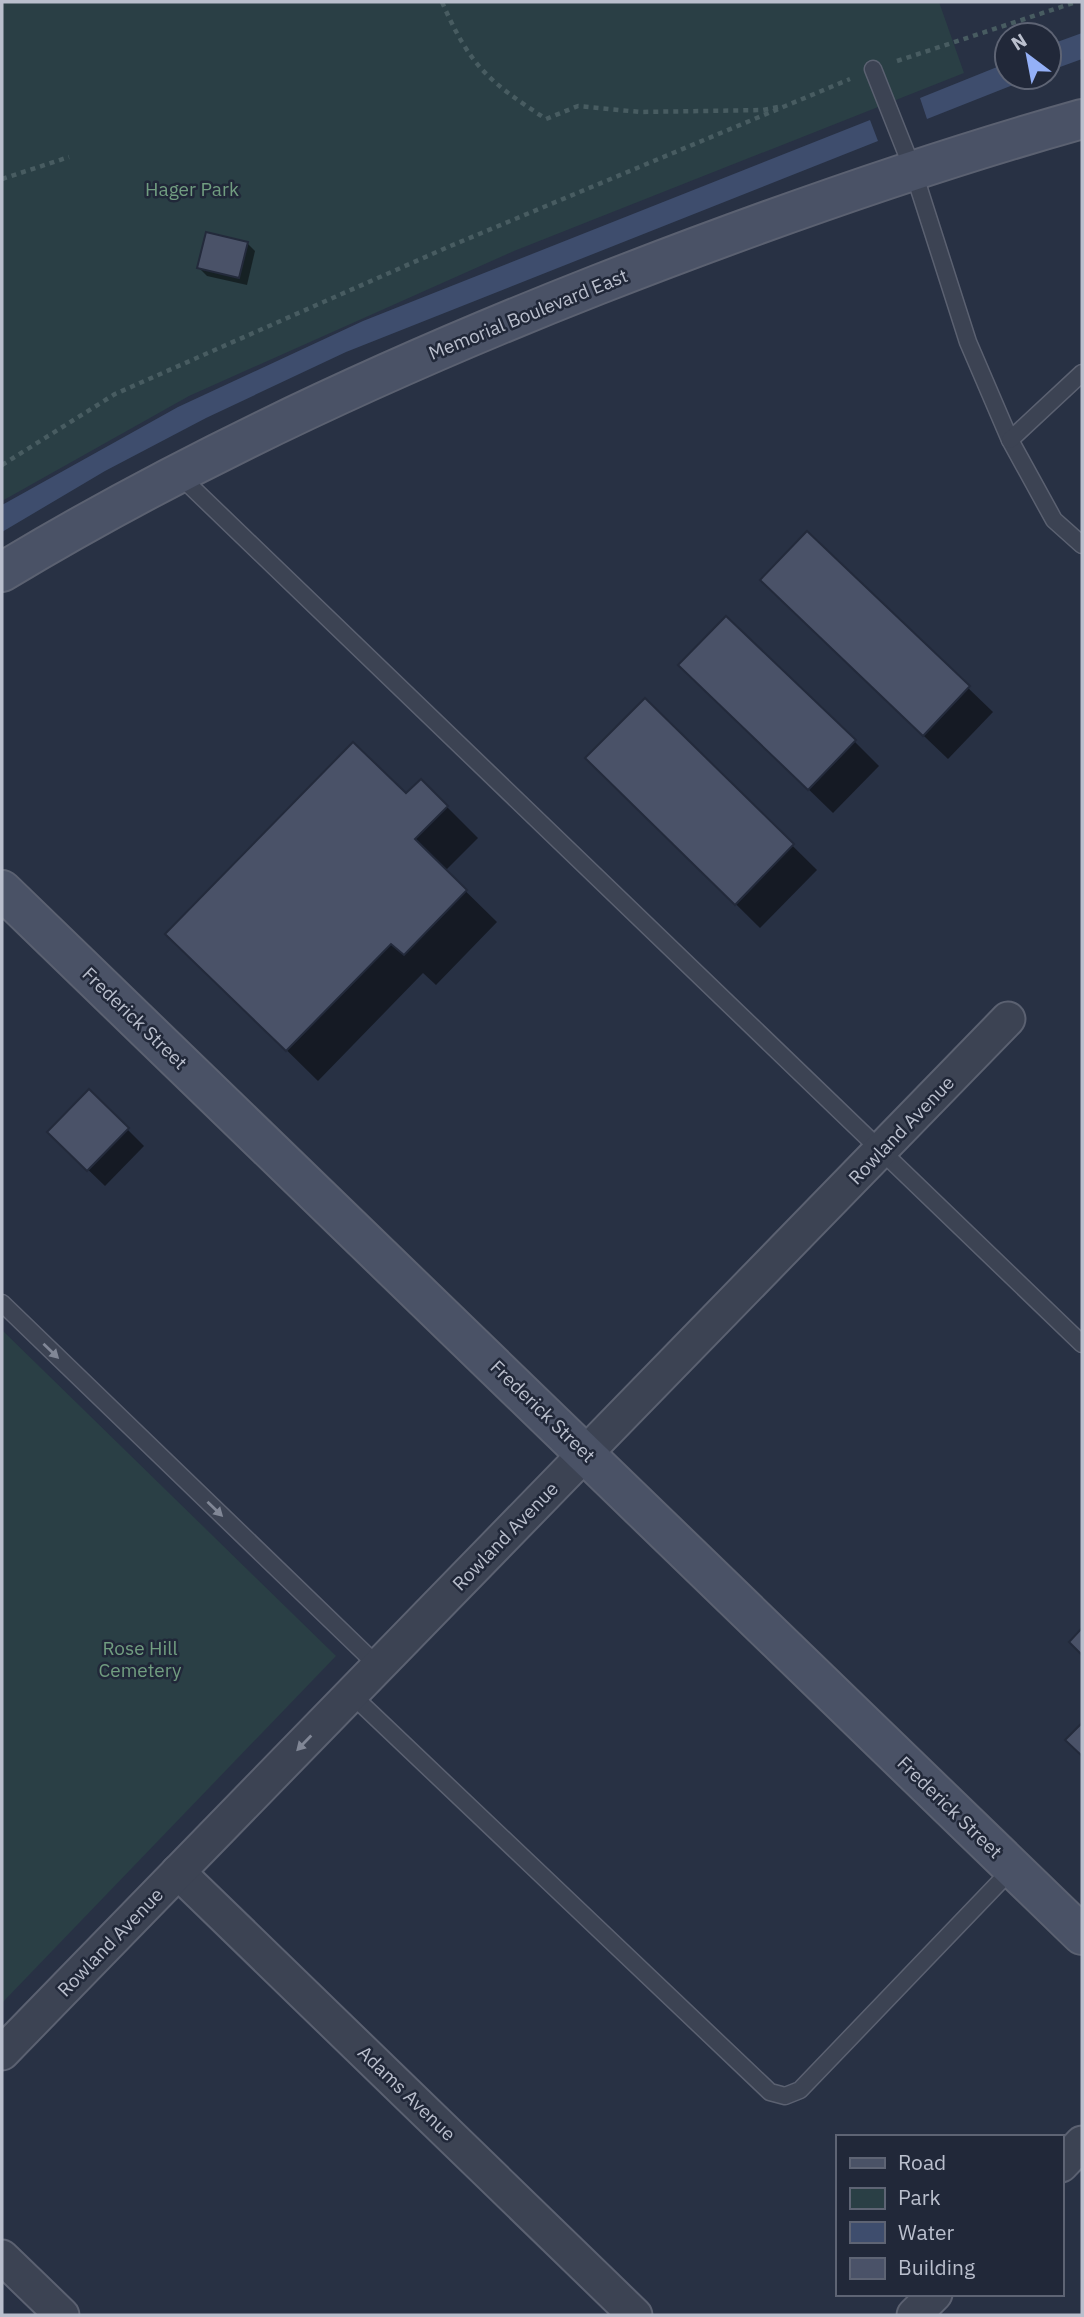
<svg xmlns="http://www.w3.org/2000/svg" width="1084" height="2317" viewBox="0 0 1084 2317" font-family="'IBM Plex Sans',sans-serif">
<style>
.green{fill:#2a3f45}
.water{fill:#3e4d6d}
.shadow{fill:#0007}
.building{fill:#4a5268;stroke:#232a3b;stroke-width:2}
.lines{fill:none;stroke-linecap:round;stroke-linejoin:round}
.lane-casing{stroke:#5b6171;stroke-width:19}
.street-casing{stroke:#5b6171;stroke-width:37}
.secondary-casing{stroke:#5b6171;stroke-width:42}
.path{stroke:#485c61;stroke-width:4.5;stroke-dasharray:5 5;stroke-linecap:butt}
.lane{stroke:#3c4353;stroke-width:16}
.street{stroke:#3c4353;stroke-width:33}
.secondary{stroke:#4a5266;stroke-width:38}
.oneway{fill:#818796}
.labels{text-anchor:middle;stroke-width:5;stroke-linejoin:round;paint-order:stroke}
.park-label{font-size:19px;fill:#719d80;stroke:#212839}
.street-label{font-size:19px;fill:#babfcd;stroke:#212839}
</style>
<rect width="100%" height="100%" fill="#283144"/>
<g class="green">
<path d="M2,2H939L964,73L514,251L189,396L2,501Z"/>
<path d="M2,1330L336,1656L2,2003Z"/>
</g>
<g class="water">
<path d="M1082,33V59L1049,71V45Z"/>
<path d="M1007,63V77H1033L927,119L920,98Z"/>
<path d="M870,120L878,141L346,352L206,418L105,471L2,532V505L178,407L363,321Z"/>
</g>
<g class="shadow">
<path d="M247,243L255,251L247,285L207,276L199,268Z"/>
<path d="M807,533L993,712L948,759L786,604Z"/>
<path d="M705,689L854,741L879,766L833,813Z"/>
<path d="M645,700L817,870L760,928L588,758Z"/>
<path d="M406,796L447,807L478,838L445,871L497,922L436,985L423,973L318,1081L199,964Z"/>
<path d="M89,1091L144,1146L105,1186L49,1132Z"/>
</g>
<g class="building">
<path d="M206,232L248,242L239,278L197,268Z"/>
<path d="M807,531L970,686L923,736L760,580Z"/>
<path d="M726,616L856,740L808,790L678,665Z"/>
<path d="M645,698L794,844L735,905L585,758Z"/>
<path d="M353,742L406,793L421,779L448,806L415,839L467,890L404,955L391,944L286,1051L165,934Z"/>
<path d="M89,1089L129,1128L87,1171L47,1132Z"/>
<path d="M1082,1628V1655L1069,1642Z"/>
<path d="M1082,1723V1756L1065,1740Z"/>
</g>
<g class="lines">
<g class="lane-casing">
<g id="lane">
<path d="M873,69L913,170L968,342L1010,440L1054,520L1082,545"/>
<path d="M1010,440L1082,373"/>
<path d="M178,474L1082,1344"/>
<path d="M2,1303L378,1666"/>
<path d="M351,1694L770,2092L785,2096L800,2090L1013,1868"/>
</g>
</g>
<g class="street-casing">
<g id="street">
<path d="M178,1872L635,2315"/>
<path d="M2,2053L1008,1019"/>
<path d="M1061,2165L1082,2143"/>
<path d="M2,2257L62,2315"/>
<path d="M914,2315L935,2294"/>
</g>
</g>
<g class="secondary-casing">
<g id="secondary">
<path d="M2,572C191,458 391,366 597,285C756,223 918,165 1082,119"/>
<path d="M2,890L1082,1935"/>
</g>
</g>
<g class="path">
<path d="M442,2C470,66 488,81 546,119L578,106L640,112L763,110L783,106"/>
<path d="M897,61L1076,2"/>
<path d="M2,179L69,157"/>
<path d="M2,465L115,394L448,247L850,79"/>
</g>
<use href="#lane" class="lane"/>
<use href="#street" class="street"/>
<use href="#secondary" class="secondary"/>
</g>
<defs><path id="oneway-solid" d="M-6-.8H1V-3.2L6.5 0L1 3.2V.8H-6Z" transform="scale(1.75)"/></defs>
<g class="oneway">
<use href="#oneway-solid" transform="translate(51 1351) rotate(44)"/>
<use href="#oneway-solid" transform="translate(215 1509) rotate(44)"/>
<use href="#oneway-solid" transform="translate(304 1743) rotate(134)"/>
</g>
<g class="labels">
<g class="park-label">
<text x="192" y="196">Hager Park</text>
<text x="140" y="1655">Rose Hill<tspan x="140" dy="22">Cemetery</tspan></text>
</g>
<g class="street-label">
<text transform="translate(528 314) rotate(-22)" y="7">Memorial Boulevard East</text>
<text transform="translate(135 1018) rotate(44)" y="7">Frederick Street</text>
<text transform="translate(901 1130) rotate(-46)" y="7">Rowland Avenue</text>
<text transform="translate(543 1411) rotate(44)" y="7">Frederick Street</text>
<text transform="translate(505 1536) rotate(-46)" y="7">Rowland Avenue</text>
<text transform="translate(950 1807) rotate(44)" y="7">Frederick Street</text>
<text transform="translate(110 1942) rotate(-46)" y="7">Rowland Avenue</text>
<text transform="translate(407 2093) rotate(44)" y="7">Adams Avenue</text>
</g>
</g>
<rect width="1084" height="2317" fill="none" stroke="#babfcd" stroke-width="7"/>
<rect x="836" y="2135" width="228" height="161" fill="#212839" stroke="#5e6474" stroke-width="2"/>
<rect x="850" y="2158" width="35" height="10" fill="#4a5266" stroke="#5e6474" stroke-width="2"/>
<text x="898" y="2170" font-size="21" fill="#babfcd">Road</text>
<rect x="850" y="2188" width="35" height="21" fill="#2a3f45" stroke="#5e6474" stroke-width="2"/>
<text x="898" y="2205" font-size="21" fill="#babfcd">Park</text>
<rect x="850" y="2222" width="35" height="21" fill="#3e4d6d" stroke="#5e6474" stroke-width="2"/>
<text x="898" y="2240" font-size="21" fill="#babfcd">Water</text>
<rect x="850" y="2258" width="35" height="21" fill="#4a5268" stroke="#5e6474" stroke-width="2"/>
<text x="898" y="2275" font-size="21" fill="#babfcd">Building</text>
<g transform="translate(1028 56) rotate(328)"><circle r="33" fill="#212839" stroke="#5e6474" stroke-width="2"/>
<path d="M0-5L12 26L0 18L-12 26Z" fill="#94b0f7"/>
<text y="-10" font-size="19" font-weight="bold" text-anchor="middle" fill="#babfcd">N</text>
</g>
</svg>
